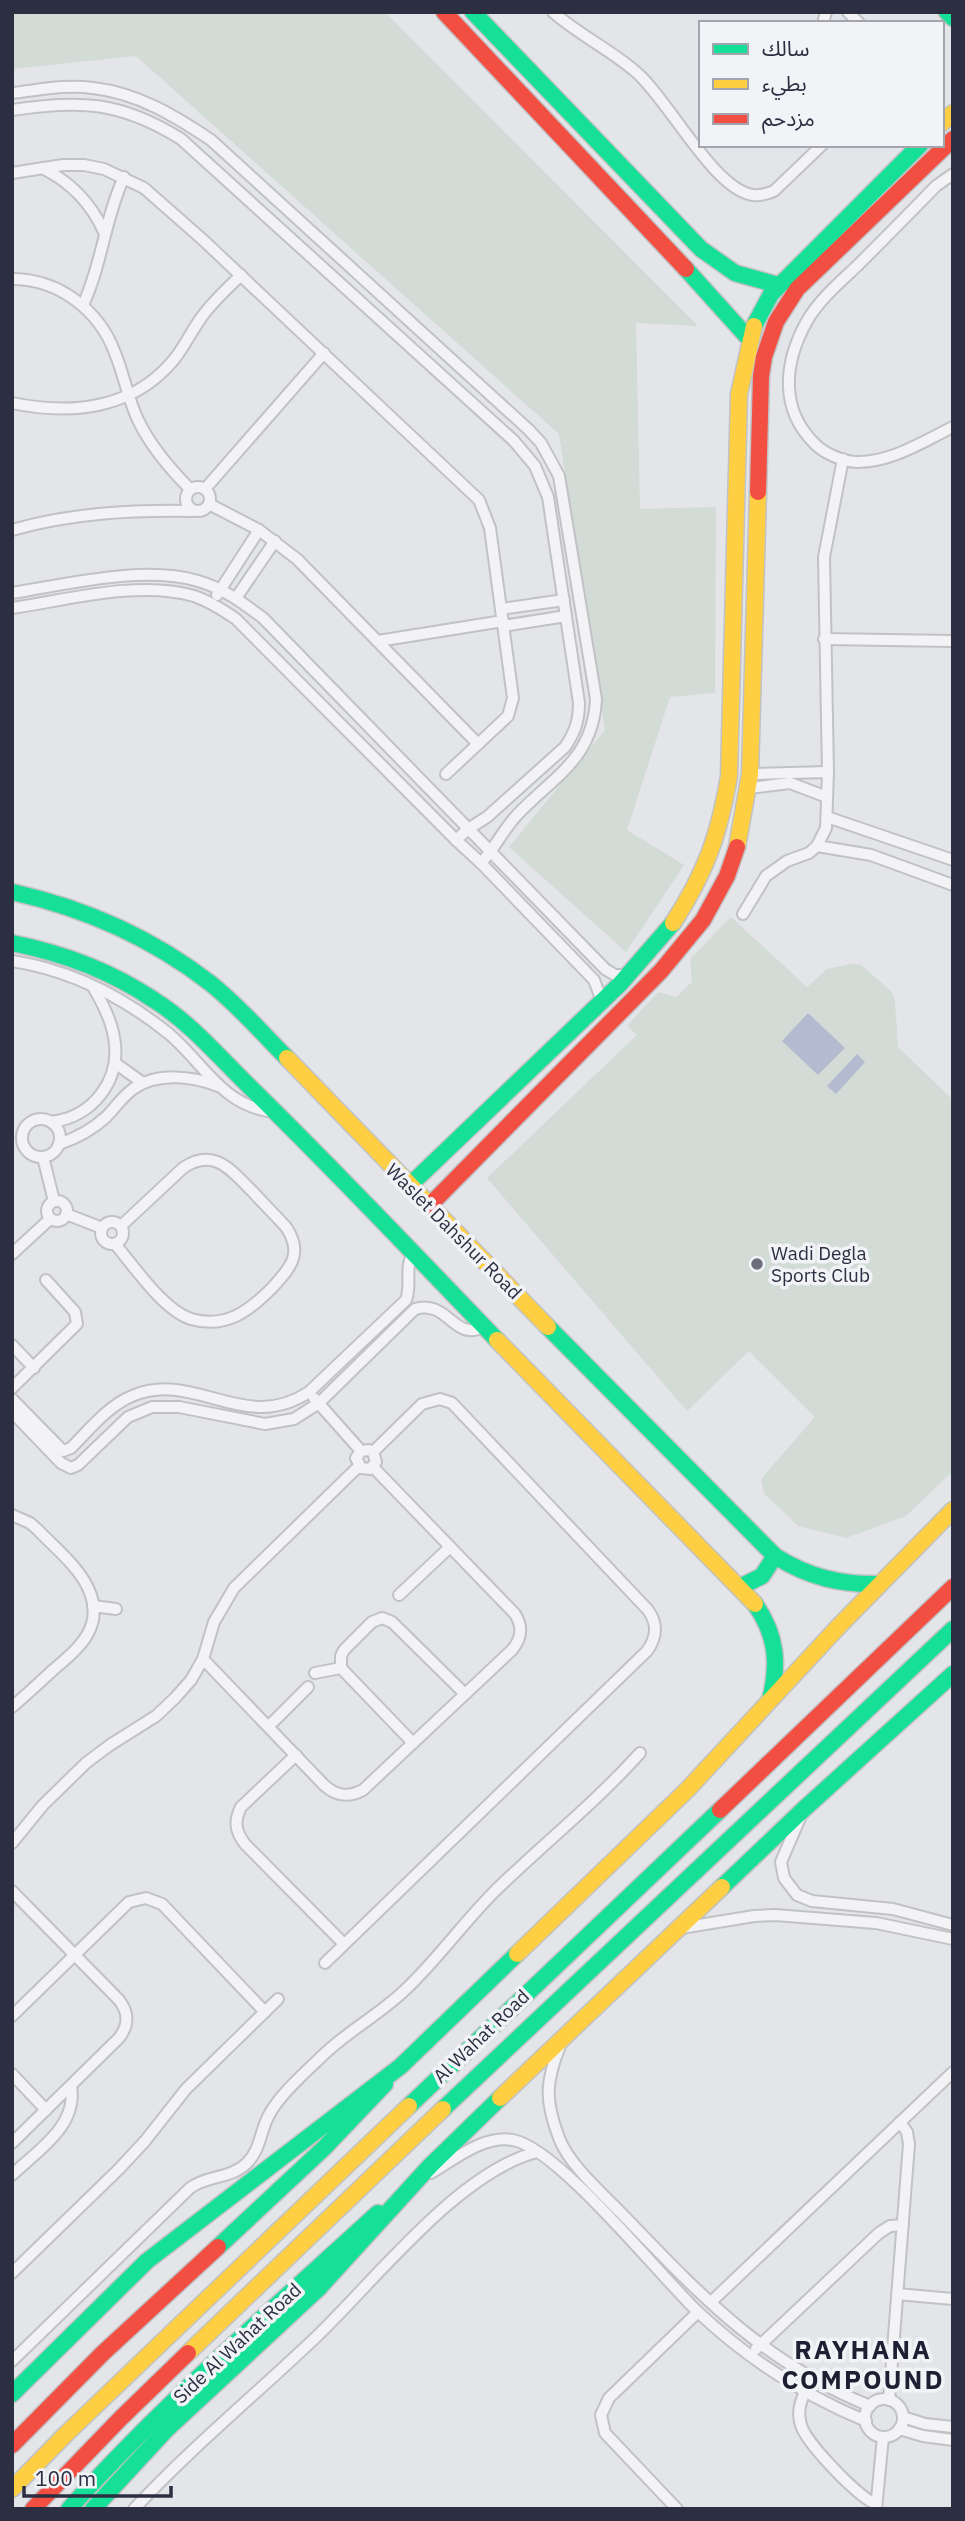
<svg xmlns="http://www.w3.org/2000/svg" width="965" height="2521" viewBox="0 0 965 2521" font-family="'IBM Plex Sans','Noto Sans Arabic',sans-serif">
<style>
.green{fill:#d2dbd5}
.water{fill:#b4bbd1}
.lines{fill:none;stroke-linecap:round;stroke-linejoin:round}
.street-casing{stroke:#c1c2c5;stroke-width:14}
.fast-casing{stroke:#c1c2c5;stroke-width:19}
.slow-casing{stroke:#c1c2c5;stroke-width:19}
.jam-casing{stroke:#c1c2c5;stroke-width:19}
.street{stroke:#f3f3f5;stroke-width:10}
.fast{stroke:#16e098;stroke-width:16}
.slow{stroke:#ffcf43;stroke-width:16}
.jam{stroke:#f24e42;stroke-width:16}
.poi-dot{fill:#6c6e7c;stroke:#f2f3f7;stroke-width:2.5}
.labels{text-anchor:middle;stroke-width:7;stroke-linejoin:round;paint-order:stroke}
.street-label{font-size:19px;fill:#2c2e41;stroke:#f2f3f7}
.poi-label{font-size:19px;fill:#2c2e41;stroke:#f2f3f7;text-anchor:start}
.district-label{font-size:26px;font-weight:bold;letter-spacing:2px;fill:#1e1f32;stroke:#f2f3f7}
</style>
<rect width="100%" height="100%" fill="#e4e5e9"/>
<g class="green">
<path d="M12,12H385L698,326L636,323L640,509L716,507L715,693L670,697L627,830L684,865L626,952L509,847L605,730L559,434L136,56L12,69Z"/>
<path d="M731,917L807,987L827,969L851,964L861,965L892,992L895,1001L898,1047L953,1100V1471L906,1516L846,1538L798,1526L764,1493L761,1479L815,1417L749,1351L687,1411L487,1178L637,1035L627,1026L658,992L676,997L692,982L690,959Z"/>
</g>
<g class="water">
<path d="M808,1013L845,1048L818,1075L782,1041Z"/>
<path d="M857,1054L865,1062L836,1094L827,1086Z"/>
</g>
<g class="lines">
<g class="street-casing">
<g id="street">
<path d="M553,12C579,35 611,50 636,72C668,99 714,190 753,195C761,196 767,194 774,191L822,145"/>
<path d="M848,12L859,23"/>
<path d="M823,23L826,12"/>
<path d="M12,93C39,90 66,84 93,88C138,93 175,116 211,140L529,430L541,443L559,476L596,699C593,759 554,776 517,815C503,830 495,848 481,863"/>
<path d="M12,110C81,100 120,101 181,139L514,441L535,466L548,497L579,703C579,721 575,732 565,747L487,817L468,829L456,840"/>
<path d="M42,168C71,182 91,203 104,232"/>
<path d="M12,173L63,165H84L104,169L144,188L202,239L479,500L490,528L513,698L508,716L446,774"/>
<path d="M953,174L936,186C910,213 883,240 857,266C839,283 819,300 807,321C784,362 779,409 815,444C825,454 844,462 858,462C892,462 924,441 953,427"/>
<path d="M12,279C59,279 99,310 115,353C124,375 128,399 138,420C151,447 169,468 190,489"/>
<path d="M83,305C102,264 105,218 124,177"/>
<path d="M12,403C69,415 130,410 171,363C183,350 190,333 201,318C212,302 227,289 241,275"/>
<circle cx="198" cy="499" r="12"/>
<path d="M205,489L324,353"/>
<path d="M209,504L259,530L297,559L478,744"/>
<path d="M12,530C71,513 131,510 192,511"/>
<path d="M12,593C69,584 143,565 198,581C223,588 243,603 263,618L605,969L615,975H629"/>
<path d="M217,595L259,530"/>
<path d="M236,598L275,541"/>
<path d="M12,608C68,600 138,580 194,596C209,601 223,610 236,619L456,840L481,863L594,980L602,1001"/>
<path d="M501,609L564,600"/>
<path d="M503,626L566,616"/>
<path d="M824,639L953,641"/>
<path d="M378,641L503,621"/>
<path d="M750,774L828,772"/>
<path d="M749,788L790,783L827,797"/>
<path d="M827,817L953,860"/>
<path d="M817,846L871,855L953,885"/>
<path d="M743,914L766,876L787,861L809,853L817,846L826,828L828,772L824,557L843,459"/>
<path d="M12,961C70,970 123,997 168,1033C205,1064 221,1105 273,1112"/>
<path d="M115,1063L143,1083"/>
<circle cx="41" cy="1138" r="19"/>
<path d="M51,1122C93,1117 122,1080 114,1037C111,1019 102,1002 93,987"/>
<path d="M59,1144C77,1138 92,1130 106,1117C115,1108 122,1097 133,1089C157,1072 192,1076 218,1086"/>
<path d="M43,1157L54,1201"/>
<circle cx="57" cy="1211" r="10"/>
<path d="M66,1214L102,1228"/>
<circle cx="112" cy="1233" r="11"/>
<path d="M115,1244C134,1266 163,1310 191,1319C226,1329 249,1311 272,1288C290,1268 304,1254 286,1227C275,1215 263,1203 252,1191C231,1170 214,1147 183,1168L121,1226"/>
<path d="M12,1254L50,1219"/>
<path d="M12,1345L34,1368"/>
<path d="M12,1388L77,1324L75,1312L46,1280"/>
<path d="M314,1398L361,1451L369,1450L373,1452L376,1462L370,1469L361,1468L356,1458L361,1451"/>
<path d="M12,1399L63,1451L71,1448C89,1430 108,1406 132,1396C195,1369 244,1435 309,1392L406,1300C412,1284 404,1268 413,1254"/>
<path d="M12,1412L61,1463L71,1468L78,1465L128,1417L152,1407H179L265,1424L294,1419L319,1403L415,1309C448,1299 454,1342 483,1327"/>
<path d="M12,1515L30,1523L38,1530C54,1547 78,1566 88,1588C106,1626 79,1648 53,1670C40,1682 26,1695 12,1707"/>
<path d="M399,1595L450,1547"/>
<path d="M93,1606L116,1609"/>
<path d="M203,1659L324,1785C336,1796 348,1798 363,1790L512,1650C522,1638 523,1627 515,1614L373,1467"/>
<path d="M315,1673L341,1668"/>
<path d="M269,1726L308,1687"/>
<path d="M413,1743L341,1668V1656L344,1650L372,1622L382,1618L392,1622L465,1694"/>
<path d="M296,1755L241,1807C234,1821 235,1831 245,1844L344,1944"/>
<path d="M800,1818L781,1862L784,1878L797,1895L812,1901L893,1909L953,1925"/>
<path d="M12,1843L43,1805L86,1763L110,1745L156,1716L175,1698L191,1680L203,1659L214,1622L234,1588L359,1466"/>
<path d="M12,1891L119,2000C129,2013 129,2025 119,2038L12,2143"/>
<path d="M681,1928L754,1916L775,1915L876,1923L953,1939"/>
<path d="M325,1963L647,1651C657,1637 658,1624 648,1610L452,1403L440,1399L422,1404L373,1452"/>
<path d="M12,2016L129,1902L146,1898L162,1904L265,2012"/>
<path d="M560,2046C545,2083 545,2101 559,2138C569,2165 604,2195 624,2216C701,2296 764,2363 870,2406"/>
<path d="M12,2074L46,2110"/>
<path d="M431,2173C455,2159 483,2135 513,2140C559,2149 659,2275 698,2312C748,2359 803,2395 866,2421"/>
<path d="M12,2175C38,2150 78,2126 71,2086"/>
<path d="M12,2273L119,2169L145,2141L186,2089L278,1999"/>
<path d="M897,2294L953,2299"/>
<path d="M711,2302L953,2072"/>
<path d="M756,2349L879,2233L890,2226L903,2225"/>
<path d="M12,2361L190,2188C207,2175 231,2179 247,2163C261,2149 260,2131 269,2115C278,2097 303,2074 318,2060C344,2033 378,2016 405,1990C437,1960 463,1923 494,1892C543,1844 594,1804 640,1753"/>
<path d="M805,2392C800,2403 797,2413 801,2425C806,2443 858,2497 876,2504"/>
<circle cx="884" cy="2418" r="19"/>
<path d="M889,2400L909,2144L907,2132L900,2122"/>
<path d="M903,2417L925,2424L953,2427"/>
<path d="M899,2429L923,2436L953,2440"/>
<path d="M134,2509C191,2448 255,2395 315,2338C375,2281 458,2172 537,2152"/>
<path d="M677,2509L605,2433L601,2415L609,2398L698,2312"/>
<path d="M876,2509L883,2437"/>
</g>
</g>
<g class="fast-casing">
<g id="fast">
<path d="M473,12L701,249L735,273L778,285"/>
<path d="M947,12L953,18"/>
<path d="M686,269L750,340"/>
<path d="M754,326L771,294L920,145"/>
<path d="M12,892C84,908 152,938 210,983C238,1005 262,1033 287,1058"/>
<path d="M12,943C62,953 111,971 154,1000C191,1023 221,1059 252,1089C336,1171 416,1256 497,1340"/>
<path d="M409,1186L620,984L673,923"/>
<path d="M548,1327L775,1556C808,1577 841,1585 880,1584"/>
<path d="M740,1587L762,1576L775,1556"/>
<path d="M755,1604C777,1636 779,1664 770,1700"/>
<path d="M722,1887L804,1809L953,1674"/>
<path d="M409,2106L720,1810"/>
<path d="M443,2109L953,1629"/>
<path d="M218,2247L324,2148L385,2084"/>
<path d="M12,2394L147,2261L401,2066L517,1954"/>
<path d="M69,2509C164,2403 273,2309 378,2213"/>
<path d="M93,2509L166,2430L318,2289L430,2166L500,2098"/>
</g>
</g>
<g class="slow-casing">
<g id="slow">
<path d="M942,123L953,113"/>
<path d="M737,847L750,774L758,492"/>
<path d="M673,923C706,872 719,835 729,776L739,394L754,326"/>
<path d="M287,1058L548,1327"/>
<path d="M497,1340L755,1604"/>
<path d="M517,1954L687,1790L839,1626L953,1510"/>
<path d="M500,2098L722,1887"/>
<path d="M188,2353L443,2109"/>
<path d="M12,2489L67,2433L409,2106"/>
</g>
</g>
<g class="jam-casing">
<g id="jam">
<path d="M444,12L686,269"/>
<path d="M758,492L761,376L764,357L776,322L797,289L953,139"/>
<path d="M429,1206L661,971L703,920L727,876L737,847"/>
<path d="M720,1810L953,1587"/>
<path d="M12,2445L103,2353L218,2247"/>
<path d="M33,2509L121,2418L188,2353"/>
</g>
</g>
<use href="#street" class="street"/>
<use href="#fast" class="fast"/>
<use href="#slow" class="slow"/>
<use href="#jam" class="jam"/>
</g>
<circle class="poi-dot" cx="757" cy="1264" r="7"/>
<g class="labels">
<g class="street-label">
<text transform="translate(454 1231) rotate(45)" y="7">Waslet Dahshur Road</text>
<text transform="translate(481 2036) rotate(-44)" y="7">Al Wahat Road</text>
<text transform="translate(237 2343) rotate(-43)" y="7">Side Al Wahat Road</text>
</g>
<g class="poi-label">
<text x="771" y="1260">Wadi Degla<tspan x="771" dy="22">Sports Club</tspan></text>
</g>
<g class="district-label">
<text x="863" y="2359">RAYHANA<tspan x="863" dy="30">COMPOUND</tspan></text>
</g>
</g>
<rect width="965" height="2521" fill="none" stroke="#2c2e41" stroke-width="28"/>
<rect x="699" y="21" width="245" height="126" fill="#f2f3f7" stroke="#a3a4ae" stroke-width="2"/>
<rect x="713" y="44" width="35" height="10" fill="#16e098" stroke="#a3a4ae" stroke-width="2"/>
<text x="762" y="56" font-size="21" fill="#2c2e41">سالك</text>
<rect x="713" y="79" width="35" height="10" fill="#ffcf43" stroke="#a3a4ae" stroke-width="2"/>
<text x="762" y="91" font-size="21" fill="#2c2e41">بطيء</text>
<rect x="713" y="114" width="35" height="10" fill="#f24e42" stroke="#a3a4ae" stroke-width="2"/>
<text x="762" y="126" font-size="21" fill="#2c2e41">مزدحم</text>
<path d="M24 2486v10h147v-10" fill="none" stroke="#2c2e41" stroke-width="3.5"/>
<text x="35" y="2486" font-size="21" fill="#2c2e41" stroke="#f2f3f7" stroke-width="5" paint-order="stroke">100 m</text>
</svg>
